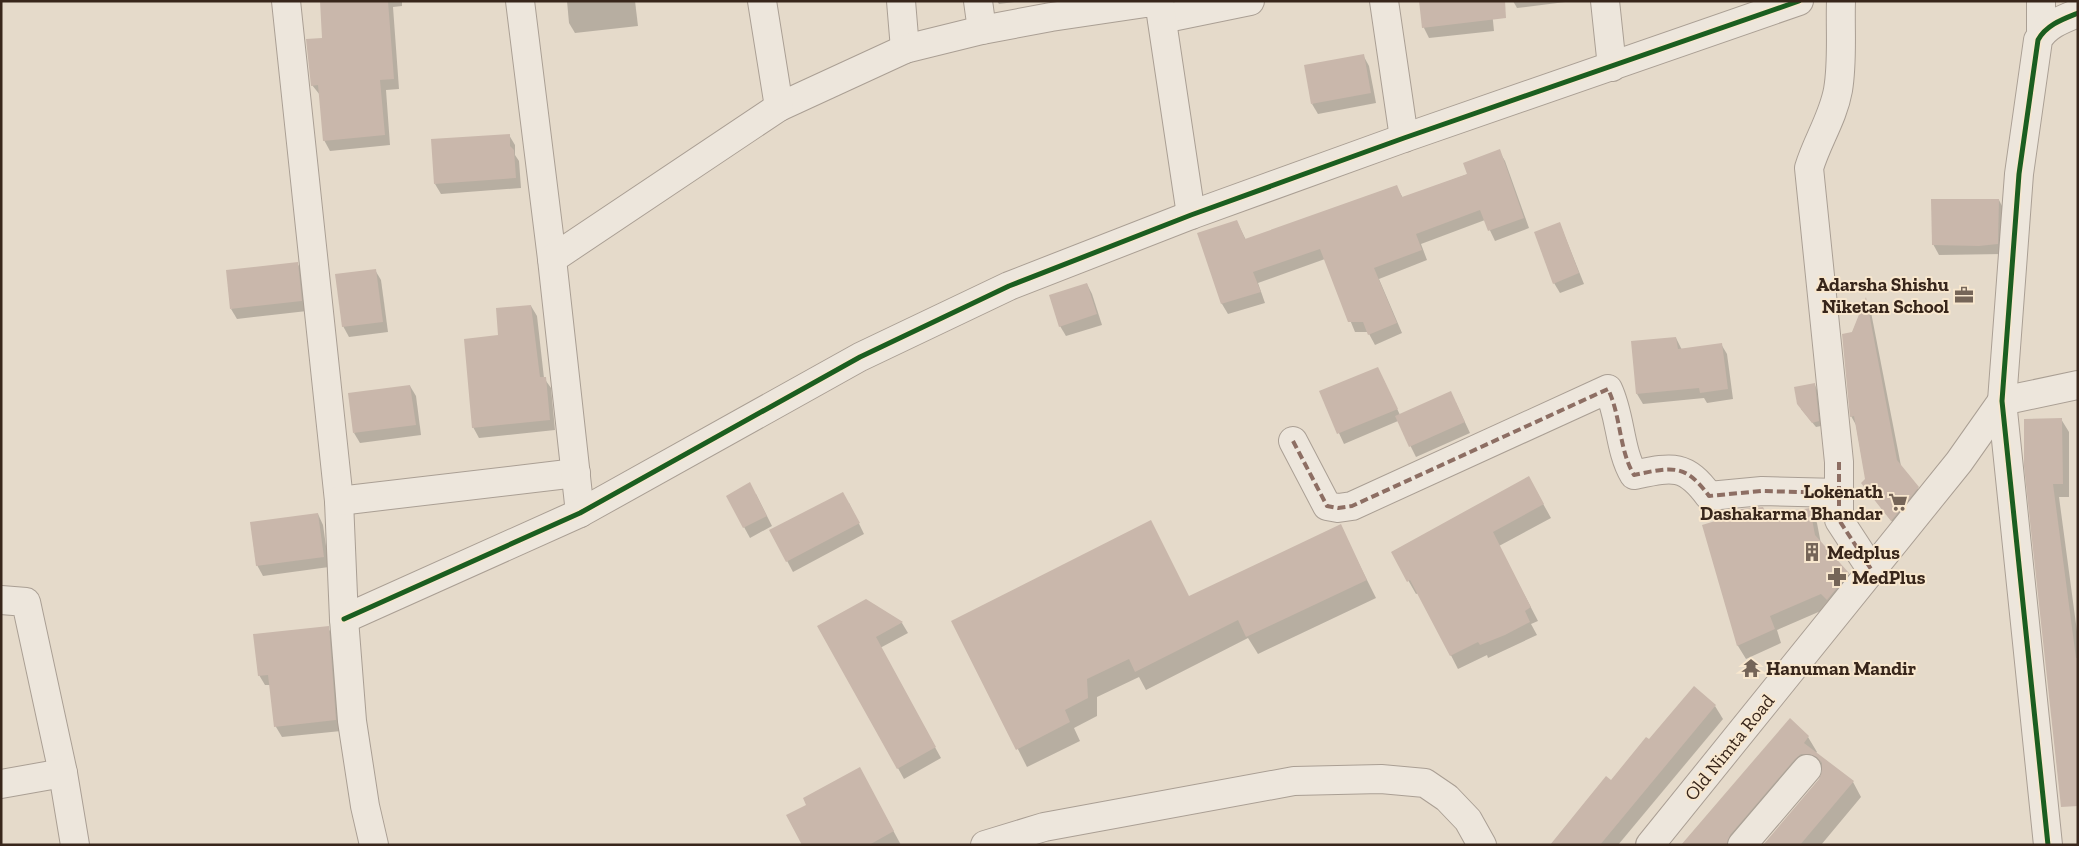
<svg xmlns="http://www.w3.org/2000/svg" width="2079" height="846" viewBox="0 0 2079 846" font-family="'Zilla Slab',serif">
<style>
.shadow{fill:#0003}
.building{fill:#c9b7ab}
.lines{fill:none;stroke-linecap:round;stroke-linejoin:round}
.minor-casing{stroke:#aa9f94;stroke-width:30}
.minor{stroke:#ede6dc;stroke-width:28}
.quiet{stroke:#8d6e63;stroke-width:4;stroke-dasharray:8 4;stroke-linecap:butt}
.cycleway-casing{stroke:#f8e7ce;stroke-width:8}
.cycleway{stroke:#1b5e20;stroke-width:5}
.labels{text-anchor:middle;stroke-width:4;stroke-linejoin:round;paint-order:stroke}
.poi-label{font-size:19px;font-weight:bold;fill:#38261b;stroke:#f8e7ce;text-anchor:start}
.street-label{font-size:19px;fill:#38261b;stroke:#f8e7ce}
</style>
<rect width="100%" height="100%" fill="#e5daca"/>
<g class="shadow">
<path d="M321,1H402V6L393,7L399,89L386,90L390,145L330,151L324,140L320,95L312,85L324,39Z"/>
<path d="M567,1H635L638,26L575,33L569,23Z"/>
<path d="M997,1H1022L999,4Z"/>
<path d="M1421,1H1491L1494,31L1429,38L1424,28Z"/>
<path d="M1513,1H1573L1517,8Z"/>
<path d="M1363,55L1369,66L1376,103L1318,114L1312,104Z"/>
<path d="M509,135L515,145V155L519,161L521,188L441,194L435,184Z"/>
<path d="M1499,151L1505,161L1529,228L1495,241L1485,220L1421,244L1427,260L1379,279L1402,333L1375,345L1368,332H1355L1325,259L1258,283L1265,303L1228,314L1222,304L1199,234L1237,222L1246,240L1396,186L1403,198L1468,174Z"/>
<path d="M1999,200L2004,210L2003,254L1939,255L1933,244Z"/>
<path d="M1560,224L1584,284L1560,293L1554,283Z"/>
<path d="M297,263L303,273L307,311L237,319L231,309Z"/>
<path d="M375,270L381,280L388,332L349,337L343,326Z"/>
<path d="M1087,284L1092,294L1102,325L1066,336L1060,326Z"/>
<path d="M1866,300L1870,307L1901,466L1923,496L1897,528L1862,483L1866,480L1856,425L1851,416L1852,333Z"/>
<path d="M531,306L537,316L544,378L551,388L555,430L479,438L473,427L500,336Z"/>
<path d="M1676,338L1682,350L1721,344L1727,354L1733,399L1707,403L1704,398L1643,404L1637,394Z"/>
<path d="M1383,379L1400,415L1456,403L1470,433L1416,457L1398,421L1344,444L1320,392Z"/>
<path d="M1815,385L1817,390L1821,426L1816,427L1801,409Z"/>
<path d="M410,386L416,396L421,435L360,443L354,433Z"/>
<path d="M2061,419L2069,432V497H2059L2078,639V784L2025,420Z"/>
<path d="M1536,491L1551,518L1499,546L1538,621L1531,624L1537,635L1488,658L1487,655L1458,669L1419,593L1416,594L1392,552Z"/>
<path d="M756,494L772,526L750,538L744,527Z"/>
<path d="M849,503L864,534L793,572L771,531Z"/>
<path d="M1810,509L1817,523L1821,544L1848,574L1856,588L1830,607L1777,630L1781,643L1746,659L1738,646L1704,526Z"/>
<path d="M318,514L323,525L329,567L263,576L257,565Z"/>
<path d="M1340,526L1376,598L1258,654L1248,638L1146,690L1139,677L1097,697V716L1074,728L1080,741L1027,767L953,621L1189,597Z"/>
<path d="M866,600L902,623L908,633L880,648L941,758L904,779L819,626Z"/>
<path d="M328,628L334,638L341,731L282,737L276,727L271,685H265L259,675Z"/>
<path d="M1715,706L1723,719L1618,845H1551L1649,741Z"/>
<path d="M1790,720L1808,737L1817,752L1816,753L1853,782L1861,797L1821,845H1764L1820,779L1823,770L1819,768L1743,845H1682Z"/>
<path d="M868,784L901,845H803Z"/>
</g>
<g class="building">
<path d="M320,1H388L394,79L380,80L385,135L323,141L318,85L311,86L306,39L322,38Z"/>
<path d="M1419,1H1505L1506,18L1422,28Z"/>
<path d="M1364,54L1371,93L1311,104L1304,65Z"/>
<path d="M510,134V146L514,150L516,178L434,184L431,139Z"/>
<path d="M1500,149L1524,218L1488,231L1480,210L1416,234L1422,250L1374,268L1397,323L1368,335L1363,322H1348L1320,249L1253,272L1261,292L1221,304L1197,233L1237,220L1245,239L1397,185L1402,197L1467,174L1463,163Z"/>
<path d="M1931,199H1999L1998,244L1979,246L1932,245Z"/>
<path d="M1560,222L1579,273L1553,284L1534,232Z"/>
<path d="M298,262L302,301L230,309L226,270Z"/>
<path d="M376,269L383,322L342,327L335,274Z"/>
<path d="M1087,283L1097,314L1059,327L1049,295Z"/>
<path d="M1866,297L1897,460L1919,487L1891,521L1861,483L1865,479L1854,416L1850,417L1842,334L1852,332Z"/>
<path d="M531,305L540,377H546L550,420L472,428L464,339L498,335L496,308Z"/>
<path d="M1676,337L1678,349L1722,343L1728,389L1700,393L1699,388L1636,394L1631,341Z"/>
<path d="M1378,367L1398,409L1337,434L1319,391Z"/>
<path d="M1815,383L1819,421L1812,423L1797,404L1794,387Z"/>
<path d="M410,385L416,425L353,433L348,393Z"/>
<path d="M1451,391L1465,422L1409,447L1395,416Z"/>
<path d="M2062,418L2063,484H2053L2076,658H2078V806L2061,807L2024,466V419Z"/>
<path d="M1529,476L1544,504L1493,532L1531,607L1525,611L1530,622L1505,635L1480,645L1478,642L1450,656L1410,580L1407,582L1391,552Z"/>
<path d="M750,482L767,516L743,528L726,496Z"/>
<path d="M843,492L860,523L786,562L769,530Z"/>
<path d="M1763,507L1767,515L1810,508L1815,535L1849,573L1827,600L1821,594L1770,616L1775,629L1737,646L1702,525L1722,519L1720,511Z"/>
<path d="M318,513L324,557L256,566L250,522Z"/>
<path d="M1151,520L1189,596L1341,524L1367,580L1246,637L1238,620L1135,672L1129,659L1087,679L1088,698L1065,710L1070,722L1016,750L951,621Z"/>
<path d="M866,599L903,622L876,637L936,747L897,769L817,626Z"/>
<path d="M329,626L336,720L274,727L268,675L258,676L253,634Z"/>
<path d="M1694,686L1716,705L1600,845H1550L1606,776L1611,780L1646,737L1649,739Z"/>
<path d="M1790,718L1809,736L1804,743L1854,781L1800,845H1763L1819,779L1822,771V763L1817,757L1809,754H1801L1795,759L1730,835L1727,845H1681Z"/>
<path d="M860,767L894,831L869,845H802L786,815L806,805L803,798Z"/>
</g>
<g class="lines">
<g class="minor-casing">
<g id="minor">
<path d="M286,1L339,501L344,619L352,721L365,806L374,845"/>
<path d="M520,1L552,259"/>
<path d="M901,1L905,49"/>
<path d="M978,1L982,30"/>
<path d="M1384,1L1404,138"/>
<path d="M1605,1L1612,67"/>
<path d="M1841,1C1840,30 1843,61 1838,90C1833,118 1817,141 1809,168L1839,462V520L1871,569"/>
<path d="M1162,19L1250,1"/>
<path d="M2041,34V1"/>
<path d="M779,107L905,49L982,30L1051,17L1159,1L1191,215"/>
<path d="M1293,441L1327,506L1338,508L1352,506L1608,389C1621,416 1619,450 1634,475C1672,467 1685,463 1709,496L1762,491L1839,493"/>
<path d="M339,501L576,473"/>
<path d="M580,513L552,259L779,107L762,1"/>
<path d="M1,600L26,602L63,773L75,845"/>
<path d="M344,619L580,513L860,357L1009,286L1191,215L1404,138L1799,1"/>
<path d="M1,784L63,773"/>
<path d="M985,845L1044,827L1294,781L1381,779L1425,783L1447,798L1468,820L1482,845"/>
<path d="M1650,845L1959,462L2002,401L2078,385"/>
<path d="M1742,845L1807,769"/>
<path d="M2048,845L2002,401L2019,174L2038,40C2046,25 2063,19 2078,13"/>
</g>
</g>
<use href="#minor" class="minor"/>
<g class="quiet">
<path d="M1293,441L1327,506L1338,508L1352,506L1608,389C1621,416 1619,450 1634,475C1672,467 1685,463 1709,496L1762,491L1839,493"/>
<path d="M1839,462V520L1871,569"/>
</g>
<g class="cycleway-casing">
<g id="cycleway">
<path d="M344,619L580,513L860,357L1009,286L1191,215L1404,138L1799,1"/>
<path d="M2048,845L2002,401L2019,174L2038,40C2046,25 2063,19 2078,13"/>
</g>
</g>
<use href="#cycleway" class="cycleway"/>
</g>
<defs>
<g id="office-bare" transform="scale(1.5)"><path d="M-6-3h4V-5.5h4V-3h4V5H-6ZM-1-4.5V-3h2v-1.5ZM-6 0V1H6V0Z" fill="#756558" stroke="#f8e7ce" stroke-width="2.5" paint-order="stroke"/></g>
<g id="supermarket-bare" transform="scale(1.5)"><path d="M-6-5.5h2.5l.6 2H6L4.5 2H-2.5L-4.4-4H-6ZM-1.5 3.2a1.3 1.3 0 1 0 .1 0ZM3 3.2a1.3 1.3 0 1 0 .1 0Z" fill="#756558" stroke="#f8e7ce" stroke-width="2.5" paint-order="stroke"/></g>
<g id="building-bare" transform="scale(1.5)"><path d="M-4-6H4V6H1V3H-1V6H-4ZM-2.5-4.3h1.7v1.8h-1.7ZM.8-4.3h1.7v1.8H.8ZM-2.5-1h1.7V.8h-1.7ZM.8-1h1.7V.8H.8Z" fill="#756558" stroke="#f8e7ce" stroke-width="2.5" paint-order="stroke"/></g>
<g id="pharmacy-bare" transform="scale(1.5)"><path d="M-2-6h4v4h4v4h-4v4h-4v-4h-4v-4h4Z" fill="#756558" stroke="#f8e7ce" stroke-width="2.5" paint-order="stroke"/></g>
<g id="temple-bare" transform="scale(1.5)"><path d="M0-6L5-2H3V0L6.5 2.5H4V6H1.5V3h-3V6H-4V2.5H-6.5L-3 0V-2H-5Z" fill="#756558" stroke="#f8e7ce" stroke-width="2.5" paint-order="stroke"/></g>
</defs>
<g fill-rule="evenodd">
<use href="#office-bare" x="1964" y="295"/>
<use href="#supermarket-bare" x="1898" y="502"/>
<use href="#building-bare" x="1812" y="552"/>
<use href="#pharmacy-bare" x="1837" y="577"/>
<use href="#temple-bare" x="1751" y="668"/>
</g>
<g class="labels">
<g class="poi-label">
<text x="1949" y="291" text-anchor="end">Adarsha Shishu<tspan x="1949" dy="22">Niketan School</tspan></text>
<text x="1883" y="498" text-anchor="end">Lokenath<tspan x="1883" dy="22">Dashakarma Bhandar</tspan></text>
<text x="1827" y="559">Medplus</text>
<text x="1852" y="584">MedPlus</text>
<text x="1766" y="675">Hanuman Mandir</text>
</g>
<g class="street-label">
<text transform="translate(1729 747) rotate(-51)" y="7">Old Nimta Road</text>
</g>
</g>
<rect width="2079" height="846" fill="none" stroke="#38261b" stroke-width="5"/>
</svg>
